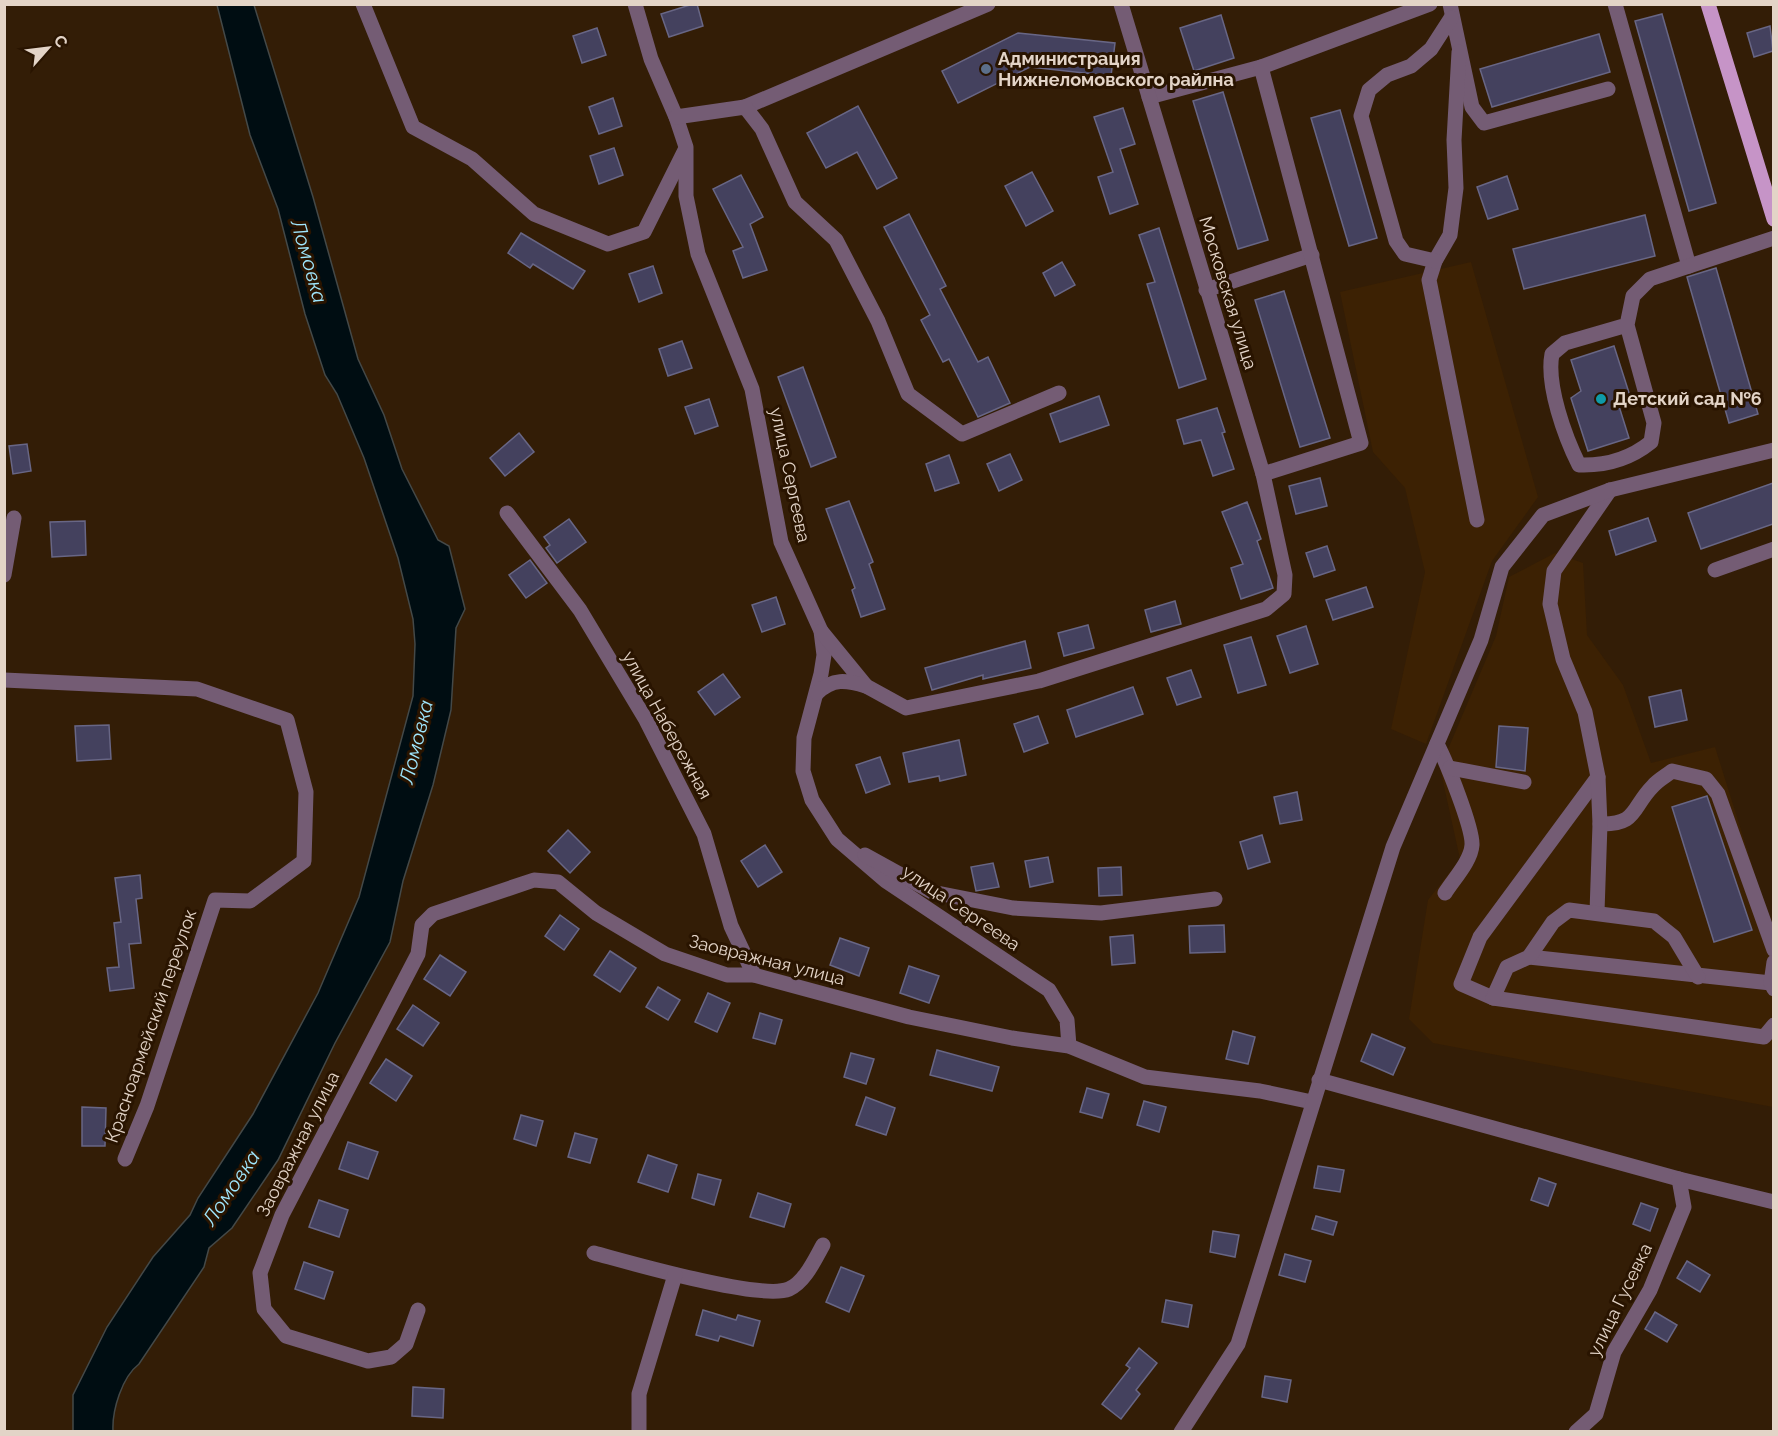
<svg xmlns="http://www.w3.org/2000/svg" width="1778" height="1436" viewBox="0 0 1778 1436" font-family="Raleway,sans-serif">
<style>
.built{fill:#3c2103}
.water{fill:#000d12;stroke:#444948;stroke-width:1.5}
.building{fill:#44415e;stroke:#686685;stroke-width:1.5}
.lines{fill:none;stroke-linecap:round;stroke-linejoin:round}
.minor{stroke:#745c74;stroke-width:15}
.major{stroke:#c694c7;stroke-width:15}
.service-dot{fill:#5c6f8a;stroke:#291400;stroke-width:2}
.culture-dot{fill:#0f9aa8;stroke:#291400;stroke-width:2}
.labels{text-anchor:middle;stroke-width:6;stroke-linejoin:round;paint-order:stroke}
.poi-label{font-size:18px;font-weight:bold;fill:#e3d4c7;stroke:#291400;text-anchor:start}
.street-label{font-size:18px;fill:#e3d4c7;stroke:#291400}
.water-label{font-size:20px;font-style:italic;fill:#9fe7fe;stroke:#291400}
</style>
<rect width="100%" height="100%" fill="#331d06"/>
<g class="built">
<path d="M1471,262L1538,497L1492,561L1426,744L1391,729L1425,572L1405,488L1373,452L1340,292Z"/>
<path d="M1555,553L1583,563L1587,635L1623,685L1651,763L1715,747L1773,932V1107L1433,1043L1409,1019L1428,900L1460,859L1440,768L1496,636L1509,577Z"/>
</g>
<path class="water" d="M217,5H254L313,197L358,359L384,415L402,469L438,540L449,546L465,609L456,628L451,710L433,785L403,881L390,942L335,1043L278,1160L232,1228L209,1248L204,1267L139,1364C122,1377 112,1410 113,1431H73V1395L107,1327L153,1257L190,1215L198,1198L253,1114L318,993L359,897L413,696L415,644L413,619L398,558L364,458L337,394L325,375L305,314L278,209L250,135Z"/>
<g class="building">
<path d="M693,4H697L703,26L669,37L661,14Z"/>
<path d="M1662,14L1716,203L1689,211L1635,21Z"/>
<path d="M1221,15L1234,58L1194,71L1180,28Z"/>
<path d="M1770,26L1773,51L1754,57L1747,33Z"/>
<path d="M597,28L606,55L582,63L573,36Z"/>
<path d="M1018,33L1115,43L1111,76L1030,67L958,103L942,71Z"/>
<path d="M1599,34L1610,72L1492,107L1480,69Z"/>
<path d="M1223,92L1268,240L1238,249L1193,101Z"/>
<path d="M613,98L622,126L599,134L589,107Z"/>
<path d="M858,106L897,178L877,189L857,152L826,168L807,133Z"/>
<path d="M1123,108L1135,144L1120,149L1138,204L1110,214L1098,177L1113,172L1094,117Z"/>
<path d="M1340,110L1377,238L1349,246L1311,118Z"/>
<path d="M614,148L623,175L599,184L590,156Z"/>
<path d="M1032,172L1053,211L1026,226L1005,186Z"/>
<path d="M741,175L763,217L750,224L767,270L743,278L733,251L743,247L713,189Z"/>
<path d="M1507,176L1518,209L1488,219L1477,187Z"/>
<path d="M909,214L946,286L940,289L978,362L988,357L1010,403L978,417L949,359L943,362L921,320L930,315L884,227Z"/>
<path d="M1645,215L1655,256L1524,289L1513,249Z"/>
<path d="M1159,228L1206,379L1179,388L1147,284L1155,282L1139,235Z"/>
<path d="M521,233L585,271L573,289L533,264L530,268L508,253Z"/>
<path d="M1062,262L1075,285L1055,296L1043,273Z"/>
<path d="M653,266L662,293L639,302L629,274Z"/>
<path d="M1716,268L1758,414L1729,423L1687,277Z"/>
<path d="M1284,291L1330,438L1300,447L1255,300Z"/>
<path d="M682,341L692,368L668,376L659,349Z"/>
<path d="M1614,346L1631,399L1618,403L1629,438L1588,451L1571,398L1581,391L1571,360Z"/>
<path d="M803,367L836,457L811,467L778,377Z"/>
<path d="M1099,396L1109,425L1060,442L1050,414Z"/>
<path d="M709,399L718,426L695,434L685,407Z"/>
<path d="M1217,408L1225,432L1222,433L1234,469L1213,476L1201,440L1184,444L1177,420Z"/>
<path d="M519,433L534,452L505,476L490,458Z"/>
<path d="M27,444L31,471L13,474L9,446Z"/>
<path d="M1010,454L1022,480L999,491L987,464Z"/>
<path d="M949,455L959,483L935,491L926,464Z"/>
<path d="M1320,478L1327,506L1296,514L1289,486Z"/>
<path d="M1773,483V524L1701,549L1688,513Z"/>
<path d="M849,501L873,562L869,564L885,609L861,617L852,590L855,588L826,509Z"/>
<path d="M1247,502L1261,539L1257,541L1273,588L1241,599L1231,568L1243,564L1222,512Z"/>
<path d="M1648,518L1656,541L1616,555L1609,531Z"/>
<path d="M569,519L586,542L557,563L546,548L550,545L544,537Z"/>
<path d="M85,521L86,555L52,557L50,522Z"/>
<path d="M1327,546L1335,570L1314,577L1306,553Z"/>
<path d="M530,560L547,583L526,598L509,575Z"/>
<path d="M1366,587L1373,607L1333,620L1326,600Z"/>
<path d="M776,597L785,624L762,632L752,605Z"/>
<path d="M1175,601L1181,624L1151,632L1145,610Z"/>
<path d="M1088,625L1094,648L1064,656L1058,633Z"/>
<path d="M1306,626L1318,664L1290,673L1277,636Z"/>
<path d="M1251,637L1266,685L1238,693L1224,645Z"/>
<path d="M1025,641L1031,668L983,679V675L932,690L925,668Z"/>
<path d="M1191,670L1201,697L1177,705L1167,678Z"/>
<path d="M723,674L740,697L715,715L698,692Z"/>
<path d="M1133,687L1143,714L1076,737L1067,710Z"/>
<path d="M1681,690L1687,720L1655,727L1649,697Z"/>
<path d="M1038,716L1048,743L1024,752L1014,724Z"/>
<path d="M109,725L111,759L77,761L75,726Z"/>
<path d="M1499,726L1528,728L1525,771L1496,767Z"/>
<path d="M959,740L966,775L940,781L939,776L909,782L903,753Z"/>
<path d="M880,757L890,784L866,793L856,765Z"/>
<path d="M1297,792L1302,820L1280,824L1274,797Z"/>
<path d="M1707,796L1752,930L1714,942L1672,807Z"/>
<path d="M568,830L590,852L570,873L548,851Z"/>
<path d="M1262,835L1270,862L1248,869L1240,842Z"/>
<path d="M765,845L782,872L758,887L741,861Z"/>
<path d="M1048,857L1053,882L1030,887L1025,861Z"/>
<path d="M993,863L999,887L976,891L971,867Z"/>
<path d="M1121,867L1122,895L1099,896L1098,868Z"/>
<path d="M140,875L142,898L136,899L141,943L129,944L134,988L110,991L107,968L119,967L114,923L121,922L115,878Z"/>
<path d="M560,915L579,929L564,950L545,936Z"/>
<path d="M1224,925L1225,952L1190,953L1189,926Z"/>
<path d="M1133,935L1135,963L1112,965L1110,937Z"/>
<path d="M840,938L869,948L859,976L830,965Z"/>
<path d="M610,951L636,968L620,992L594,975Z"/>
<path d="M440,955L466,972L450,996L424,979Z"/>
<path d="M909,966L939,976L929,1003L900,993Z"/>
<path d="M658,987L680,1000L668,1020L646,1007Z"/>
<path d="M708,993L730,1003L717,1032L695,1022Z"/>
<path d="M413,1005L439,1023L423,1046L397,1029Z"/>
<path d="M760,1013L782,1020L775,1044L753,1038Z"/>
<path d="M1233,1031L1255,1037L1248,1064L1226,1059Z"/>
<path d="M1372,1034L1405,1048L1393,1075L1361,1061Z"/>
<path d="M937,1050L999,1067L992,1091L930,1075Z"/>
<path d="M851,1053L874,1059L866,1084L844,1077Z"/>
<path d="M386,1059L412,1076L396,1101L370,1083Z"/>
<path d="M1087,1088L1109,1094L1102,1118L1080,1112Z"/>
<path d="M866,1097L895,1108L886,1135L856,1125Z"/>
<path d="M1144,1101L1166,1107L1159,1132L1137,1125Z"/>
<path d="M82,1107L106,1108L105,1146H82Z"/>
<path d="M521,1115L543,1121L536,1146L514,1139Z"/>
<path d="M575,1133L597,1139L590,1163L568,1157Z"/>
<path d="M348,1142L378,1152L368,1179L339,1169Z"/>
<path d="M648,1155L677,1165L668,1192L638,1182Z"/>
<path d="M1318,1166L1344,1170L1340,1192L1314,1188Z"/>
<path d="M698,1174L721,1180L714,1205L692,1198Z"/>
<path d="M1539,1178L1556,1184L1548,1206L1531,1200Z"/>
<path d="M758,1193L791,1204L784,1227L750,1217Z"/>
<path d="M319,1200L348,1210L339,1237L309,1227Z"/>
<path d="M1641,1203L1658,1209L1650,1231L1633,1224Z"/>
<path d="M1316,1216L1337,1222L1333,1235L1312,1229Z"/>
<path d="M1213,1231L1239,1235L1235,1257L1210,1252Z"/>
<path d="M1285,1254L1311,1261L1305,1282L1279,1275Z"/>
<path d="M1687,1261L1710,1275L1700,1292L1677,1278Z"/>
<path d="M304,1262L333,1272L324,1299L295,1289Z"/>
<path d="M841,1267L864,1276L849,1312L826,1302Z"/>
<path d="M1166,1300L1192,1305L1188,1327L1162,1322Z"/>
<path d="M703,1310L736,1320L738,1315L760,1321L753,1346L720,1336L718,1341L696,1335Z"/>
<path d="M1655,1312L1677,1325L1667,1342L1645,1329Z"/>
<path d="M1139,1348L1157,1363L1136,1390L1140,1394L1121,1419L1102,1404L1130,1368L1126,1365Z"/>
<path d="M1265,1376L1291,1380L1287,1402L1262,1397Z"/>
<path d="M413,1387L444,1389L443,1418L412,1416Z"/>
</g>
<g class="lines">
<g class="minor">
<path d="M363,4L413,127L472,159L534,214L608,244L644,232L685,150"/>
<path d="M635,4L651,59L676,117L686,147V196L698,254L752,389L781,542L821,631L824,655L821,674L804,738L803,771L812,800L837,839L886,881L1049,990L1067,1020L1069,1046"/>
<path d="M1450,4L1472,107L1484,123L1608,89"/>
<path d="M1615,4L1689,266"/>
<path d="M1459,52L1454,140L1456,188L1450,235L1435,261L1429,280L1477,520"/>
<path d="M1149,97L1261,67"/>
<path d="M745,107L988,4"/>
<path d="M676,117L745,107L762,129L795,202L836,240L878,321L908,394L962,434L1059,393"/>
<path d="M1435,261L1405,254L1396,241L1361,116L1369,90L1387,75L1411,66L1431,49L1451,18"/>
<path d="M1206,290L1312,255"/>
<path d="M1627,325L1565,343L1552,354C1546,385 1565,437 1579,465C1606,466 1630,459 1651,442L1654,423L1627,325L1633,296L1650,279L1774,238"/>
<path d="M1263,474L1361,443L1261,67L1430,4"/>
<path d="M507,513L580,610L646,720L704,834L731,926L754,975"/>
<path d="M1715,570L1774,549"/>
<path d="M4,575L14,518"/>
<path d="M821,631L866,686L906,708L1039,681L1266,609L1284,594L1285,575L1263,474L1121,4"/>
<path d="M4,680L197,689L287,720L306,792L304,861L250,901L215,900L147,1106L125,1159"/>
<path d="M817,693C833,678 846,680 866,686"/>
<path d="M1437,744C1446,761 1473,828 1472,845C1471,861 1453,880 1445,893"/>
<path d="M1450,768L1524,782"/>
<path d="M1598,777L1480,937L1461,984L1493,998L1764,1037L1774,1025"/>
<path d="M1600,824C1638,825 1631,808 1653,786C1658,780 1666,776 1672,771L1706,779L1718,794L1774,950"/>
<path d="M865,855L932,892L1013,908L1101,913L1215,899"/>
<path d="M1597,912L1600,824L1598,777L1585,712L1563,659L1550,604L1554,571L1610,490"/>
<path d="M1529,957L1771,983"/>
<path d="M1774,962L1771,983L1774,989"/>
<path d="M1493,998L1507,967L1529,957L1553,922L1569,910L1654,921L1674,937L1698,977"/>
<path d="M1319,1080L1679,1179L1774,1202"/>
<path d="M594,1253C628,1262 761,1301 789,1289C805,1282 815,1259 823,1245"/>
<path d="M418,1310L406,1344L391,1357L368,1361L286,1336L264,1309L260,1273L282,1215L418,954L422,925L433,914L534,880L558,882L596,913L665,954L727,975H754L909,1017L1012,1038L1069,1046L1145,1077L1260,1091L1312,1102"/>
<path d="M639,1432V1394L675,1275"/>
<path d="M1181,1432L1238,1344L1393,847L1481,640L1502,567L1543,515L1610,490L1774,450"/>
<path d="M1576,1432L1596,1414L1614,1352L1650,1290L1684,1207L1679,1179"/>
</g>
<path class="major" d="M1708,4L1774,219"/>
</g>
<circle class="service-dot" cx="986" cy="69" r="6"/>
<circle class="culture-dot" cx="1601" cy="399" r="6"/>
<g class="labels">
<g class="poi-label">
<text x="998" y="65">Администрация<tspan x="998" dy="21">Нижнеломовского райлна</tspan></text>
<text x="1613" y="405">Детский сад №6</text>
</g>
<g class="street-label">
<text transform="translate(1228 293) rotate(73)" y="6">Московская улица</text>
<text transform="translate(790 475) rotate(78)" y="6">улица Сергеева</text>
<text transform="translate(667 725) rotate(61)" y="6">улица Набережная</text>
<text transform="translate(961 908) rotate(34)" y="6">улица Сергеева</text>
<text transform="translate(767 960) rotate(14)" y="6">Заовражная улица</text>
<text transform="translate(151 1026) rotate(-71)" y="6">Красноармейский переулок</text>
<text transform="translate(298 1144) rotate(-63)" y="6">Заовражная улица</text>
<text transform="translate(1620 1300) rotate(-64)" y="6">улица Гусевка</text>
</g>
<g class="water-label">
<text transform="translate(309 261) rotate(74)" y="7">Ломовка</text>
<text transform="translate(416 742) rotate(-76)" y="7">Ломовка</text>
<text transform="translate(231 1188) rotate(-56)" y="7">Ломовка</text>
</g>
</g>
<rect width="1778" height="1436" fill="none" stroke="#e3d4c7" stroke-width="12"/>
<g transform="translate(48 48) rotate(62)" stroke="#291400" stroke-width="4.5" paint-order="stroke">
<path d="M0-4.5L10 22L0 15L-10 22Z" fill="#e3d4c7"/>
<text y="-9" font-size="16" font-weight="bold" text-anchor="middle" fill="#e3d4c7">С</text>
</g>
</svg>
